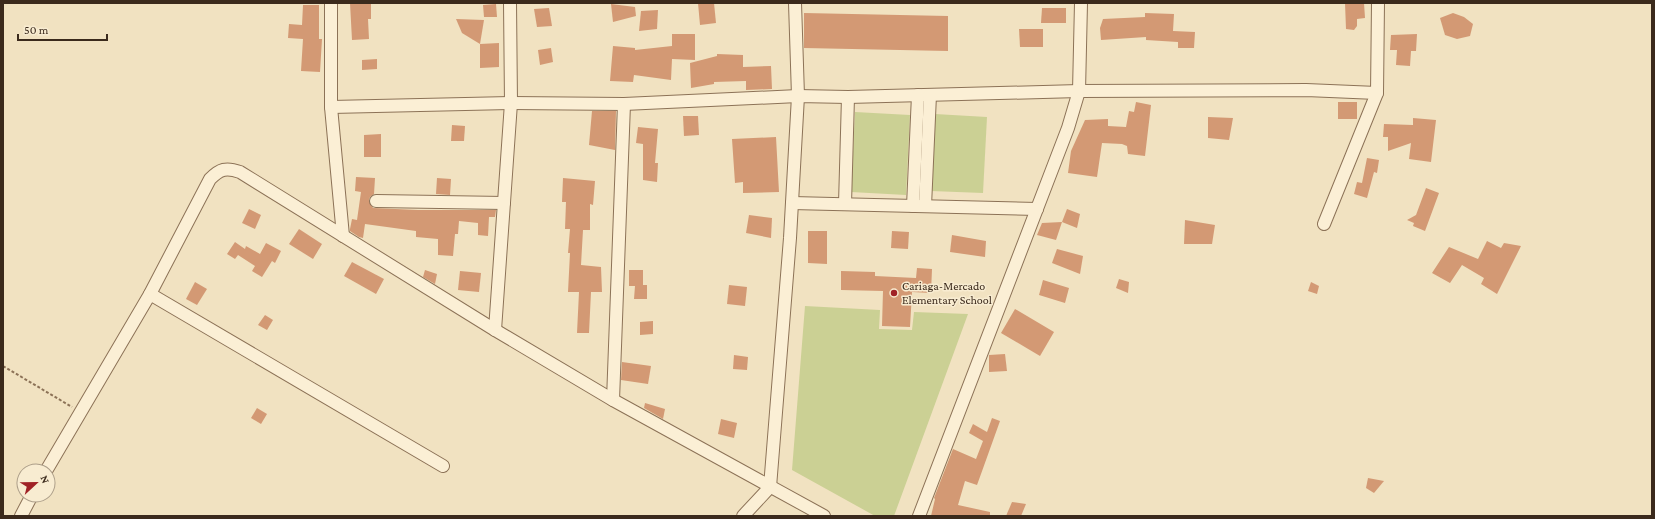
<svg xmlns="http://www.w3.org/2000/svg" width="1655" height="519" viewBox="0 0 1655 519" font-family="'Crimson Pro',serif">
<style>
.green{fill:#cbd094}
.building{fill:#d39974}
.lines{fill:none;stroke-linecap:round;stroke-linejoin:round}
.minor-casing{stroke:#8c7257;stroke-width:14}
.path{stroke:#8c7257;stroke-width:2;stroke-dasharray:3 2;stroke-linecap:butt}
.minor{stroke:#fbefd5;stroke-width:12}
.poi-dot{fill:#a02226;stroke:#f8ecd1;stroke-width:1.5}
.labels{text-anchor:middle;stroke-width:3;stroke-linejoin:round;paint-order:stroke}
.poi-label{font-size:12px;fill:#3b2a1c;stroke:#f8ecd1;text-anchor:start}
</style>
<rect width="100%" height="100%" fill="#f1e2c1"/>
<g class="green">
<path d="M855,112L910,115L906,195L851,192Z"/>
<path d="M935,114L987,117L983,193L931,191Z"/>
<path d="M805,306L880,310L879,329L912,330L914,312L968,314L894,516H875L792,470Z"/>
</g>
<g class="building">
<path d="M350,3H371V19H368L369,39L352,40Z"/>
<path d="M698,3H714L716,23L700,25Z"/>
<path d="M1345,3H1364L1365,18L1357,19V26L1354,30L1346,29Z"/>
<path d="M496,4L497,17H484L483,5Z"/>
<path d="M611,4L635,7L636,16L613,22Z"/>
<path d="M303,5H319V39H322L320,72L301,71L303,39L288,38L289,24L302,25Z"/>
<path d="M549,8L552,26L537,27L534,9Z"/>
<path d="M1042,8H1066V23H1041Z"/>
<path d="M658,10L657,29L639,31L641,11Z"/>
<path d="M804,13L948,16V51L804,48Z"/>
<path d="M1145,13L1174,14L1173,31L1195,32L1194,48H1178V42L1146,40V37L1101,40L1100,28L1103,19L1145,17Z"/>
<path d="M1453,13L1464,17L1473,24L1470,36L1457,39L1445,35L1440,18Z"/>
<path d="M456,19L484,20L480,44L462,33Z"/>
<path d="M1019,29H1043V47H1020Z"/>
<path d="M672,34H695V60L672,59L671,80L634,75L633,82L610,81L613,46L635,48V50L672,46Z"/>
<path d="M1417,34L1416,51H1411L1410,66L1396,65L1397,50H1390L1391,35Z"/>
<path d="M499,43V67L480,68V44Z"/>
<path d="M551,48L553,62L540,65L538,50Z"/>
<path d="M717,54L743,55V67L771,66L772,89L746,90V81L714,82V84L691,88L690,63L717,56Z"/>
<path d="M377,59V69L362,70V60Z"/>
<path d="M1136,102L1151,105L1145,156L1128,154L1127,146L1122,144L1102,143L1097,177L1068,173L1071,151L1085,120L1108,119V126L1126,127L1129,111L1134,112Z"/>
<rect x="1338" y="102" width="19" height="17"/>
<path d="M592,111H616L615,150L589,145Z"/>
<path d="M683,116H698L699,135L684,136Z"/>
<path d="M1208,117L1233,118L1229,140L1208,138Z"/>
<path d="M1413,118L1436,120L1431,162L1409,159L1411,143L1388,151V137H1383L1384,124L1413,125Z"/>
<path d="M452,125L465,126L464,141H451Z"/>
<path d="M638,127L658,129L655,163H658L657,182L643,180V144L636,143Z"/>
<path d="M381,134V157H364V135Z"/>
<path d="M776,137L779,192L743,193V182L735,183L732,139Z"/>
<path d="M1367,158L1379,160L1377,173L1374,172L1367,198L1354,194L1357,182L1362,183Z"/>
<path d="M356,177L375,178L374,194L370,197L369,200L373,208L418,210H496L495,217H489L488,236L478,235V223L459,221L458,234H455L453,256L438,255V239L416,237V231L365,224L363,238L359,237L350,231V229L352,219L357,220L361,192L355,191Z"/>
<path d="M437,178L451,179L450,195L436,194Z"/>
<path d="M563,178L595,181L593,205L590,204V230H583L581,265L601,267L602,292H591L589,333H577L579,292H568L570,253H568L570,229H565L566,202H562Z"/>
<path d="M1426,188L1439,193L1425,231L1413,226L1414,223L1407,220L1416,215Z"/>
<path d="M249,209L261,215L255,229L242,223Z"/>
<path d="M1067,209L1080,214L1077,228L1062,222Z"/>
<path d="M749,215L772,218L771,238L746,233Z"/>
<path d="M1185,220L1215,225L1212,244H1184Z"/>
<path d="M1062,222L1056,240L1037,235L1042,223Z"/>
<path d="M299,229L322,244L313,259L289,244Z"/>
<path d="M808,231H827V264L808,263Z"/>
<path d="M892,231L909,232L908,249L891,248Z"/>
<path d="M952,235L986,241L985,257L950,252Z"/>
<path d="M1487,241L1501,248L1504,243L1521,246L1497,294L1481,284L1484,278L1462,265L1450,283L1432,273L1449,247L1478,259Z"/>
<path d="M235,242L245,249L246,246L260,254L266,243L281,251L275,263L272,261L262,277L252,271L255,266L238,255L235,259L227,254Z"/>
<path d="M1057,249L1083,256L1080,274L1052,263Z"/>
<path d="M352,262L384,279L376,294L344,276Z"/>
<path d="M917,268L932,269L931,293L912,292L910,327L882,326L883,291L841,290V271L875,272V276L916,278Z"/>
<path d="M425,270L437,274L435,284L423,277Z"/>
<path d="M629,270H643V285H647V299H634L635,286H629Z"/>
<path d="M460,271L481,273L479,292L458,290Z"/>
<path d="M1119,279L1129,282L1128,293L1116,288Z"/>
<path d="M1043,280L1069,288L1065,303L1039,295Z"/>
<path d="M195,282L207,289L197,305L186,299Z"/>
<path d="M1311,282L1319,286L1317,294L1308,291Z"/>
<path d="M729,285L747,287L745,306L727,304Z"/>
<path d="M1015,309L1054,332L1040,356L1001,333Z"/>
<path d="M265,315L273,320L267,330L258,325Z"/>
<path d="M653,321V334L640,335V322Z"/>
<path d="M1005,354L1007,371L989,372V355Z"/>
<path d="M734,355L748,357L747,370L733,369Z"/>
<path d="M622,362L651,366L648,384L621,380Z"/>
<path d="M645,403L665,409L663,419L644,408Z"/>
<path d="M257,408L267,414L261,424L251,418Z"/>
<path d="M992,418L1000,421L981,474L977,485L965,481L958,505L990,512V516H931L935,499L934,498L953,449L976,459L983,441L969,433L973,424L987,432Z"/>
<path d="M721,419L737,423L734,438L718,434Z"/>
<path d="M1368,478L1384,481L1374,493L1366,488Z"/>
<path d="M1012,502L1026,504L1021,516H1006Z"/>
</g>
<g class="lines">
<g class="minor-casing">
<g id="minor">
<path d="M331,3V107L343,236"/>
<path d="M331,107L511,103L624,104L798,96L848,97L1079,91L1306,90L1377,93"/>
<path d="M376,201L504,203"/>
<path d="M792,203L1037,209"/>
<path d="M845,204L848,97"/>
<path d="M913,206L918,95"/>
<path d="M925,206L930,95"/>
<path d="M1324,224L1377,93L1378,3"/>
<path d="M150,294L443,466"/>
<path d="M495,330L511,103L510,3"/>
<path d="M613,400L624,104"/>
<path d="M46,471L150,294L210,179C220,169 226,167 240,172L495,330L613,400L824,516"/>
<path d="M21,516L32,495"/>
<path d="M743,516L770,487L790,238L798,96L795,3"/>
<path d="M919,516L1068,128L1079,91L1081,3"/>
</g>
</g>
<path class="path" d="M3,366L72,407"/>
<use href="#minor" class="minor"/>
</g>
<circle class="poi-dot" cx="894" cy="293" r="4"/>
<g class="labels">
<g class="poi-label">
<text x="902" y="290">Cariaga-Mercado<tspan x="902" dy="14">Elementary School</tspan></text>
</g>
</g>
<rect width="1655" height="519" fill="none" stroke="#3b2a1c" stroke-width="8"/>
<g transform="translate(36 483) rotate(68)"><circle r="19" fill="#f8ecd1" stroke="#ac9e89"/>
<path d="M0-3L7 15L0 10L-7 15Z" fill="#a02226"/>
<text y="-6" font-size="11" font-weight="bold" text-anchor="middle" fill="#3b2a1c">N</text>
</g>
<path d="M18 34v6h89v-6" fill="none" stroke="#3b2a1c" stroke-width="2"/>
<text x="24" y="34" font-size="12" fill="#3b2a1c" stroke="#f8ecd1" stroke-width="3" paint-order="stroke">50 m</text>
</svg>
